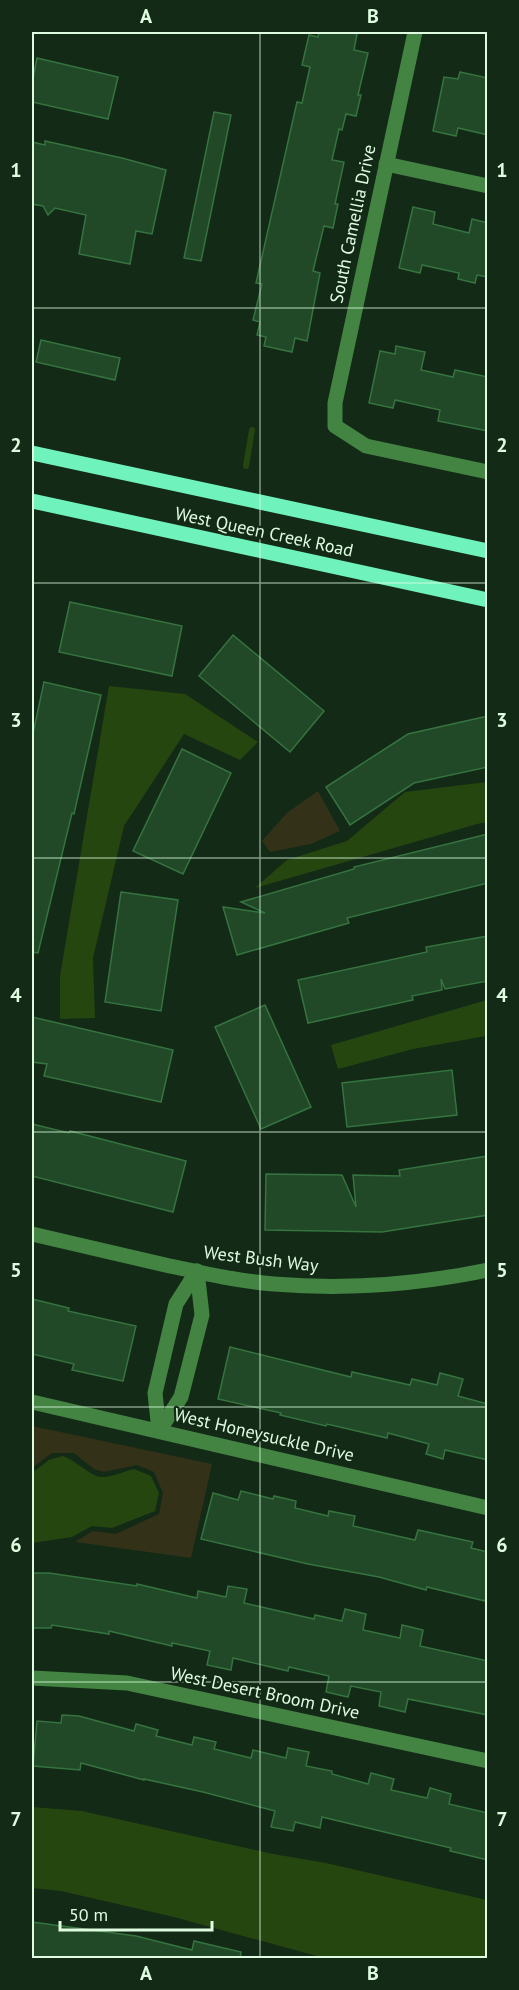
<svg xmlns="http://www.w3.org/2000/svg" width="519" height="1990" viewBox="0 0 519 1990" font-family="'PT Sans',sans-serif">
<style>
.green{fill:#333117}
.water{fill:#264610}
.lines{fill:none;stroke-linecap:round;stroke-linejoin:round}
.stream{stroke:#264610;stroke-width:6}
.building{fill:#214928;stroke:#35733f;stroke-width:1.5}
.minor{stroke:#438443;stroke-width:15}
.major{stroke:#70f2bd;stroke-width:15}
.grid{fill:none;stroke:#dffce1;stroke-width:1.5;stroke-opacity:0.55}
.labels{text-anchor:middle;stroke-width:4.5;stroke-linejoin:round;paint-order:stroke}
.street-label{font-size:18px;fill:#dffce1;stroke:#132a16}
.neatline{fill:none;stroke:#dffce1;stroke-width:2}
.grid-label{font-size:20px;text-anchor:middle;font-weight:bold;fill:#dffce1}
</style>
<rect width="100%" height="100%" fill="#132a16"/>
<g class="green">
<path d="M318,791L340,831L311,844L270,852L262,841L288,812Z"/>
<path d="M32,1426L212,1464L191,1558L75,1542L93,1531L116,1534L159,1514L163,1493L154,1472L137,1465L104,1472L94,1469L74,1453H52L32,1468Z"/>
</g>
<g class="water">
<path d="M109,686L185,694L258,742L240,760L184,734L124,826L93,958L95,1018L60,1019V976Z"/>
<path d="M487,782V822L477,824L255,888L287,860L347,841L405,792Z"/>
<path d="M487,1000L488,1035L486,1036L413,1049L338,1069L331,1045Z"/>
<path d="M63,1456C75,1460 92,1477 101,1477C111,1478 124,1471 134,1469L151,1476L159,1493L155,1511L112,1528L92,1526L72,1537L32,1543V1473L49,1460Z"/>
<path d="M32,1807L82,1811L273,1854L326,1863L487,1900V1958H324L174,1917L61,1891L32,1888Z"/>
</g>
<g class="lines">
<path class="stream" d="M246,466L252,430"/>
</g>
<g class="building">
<path d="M319,32H346L357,34L354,50L368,53L358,95H361L356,116L346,114L342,130L339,129L332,160L344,162L335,204H338L333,228L324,226L313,271L320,273L307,341L295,338L292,352L264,346L266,337L257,335L260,322L253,320L262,284L256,283L297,102L302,103L310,67L302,65L309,35L318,37Z"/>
<path d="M37,58L118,77L108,119L32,102V83Z"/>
<path d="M460,72L488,78V135L458,128L456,136L433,131L444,77L458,79Z"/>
<path d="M214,112L231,115L201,261L184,258Z"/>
<path d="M45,141L122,158L166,170L152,234L136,231L130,264L79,254L86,215L55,208L48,215L43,206L32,204V142L45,145Z"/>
<path d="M413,207L435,212L433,224L469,233L472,219L488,223V277L477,275L475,283L458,279L459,273L422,265L420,273L399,268Z"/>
<path d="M41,340L120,358L115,380L36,362Z"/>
<path d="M396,346L425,352L421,370L453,377L455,370L488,377V431L438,421L440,410L395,400L393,408L369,403L380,351L395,354Z"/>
<path d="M70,602L182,626L172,676L59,652Z"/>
<path d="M233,635L324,711L290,752L199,676Z"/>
<path d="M44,682L101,695L74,814L72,813L38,953L32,952V738Z"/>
<path d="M488,716V767L414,783L350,825L326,787L408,734Z"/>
<path d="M182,749L231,773L183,874L133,851Z"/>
<path d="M488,834V883L347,918L349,923L237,955L223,907L265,913L241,902L354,869V867Z"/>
<path d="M121,892L178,900L161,1011L105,1002Z"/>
<path d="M488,936V981L445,989L441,979L442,990L412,996L413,1000L308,1023L298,980L427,952L426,947Z"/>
<path d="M265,1005L311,1107L261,1129L215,1027Z"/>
<path d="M32,1017L173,1050L161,1102L44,1076L47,1064L32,1062Z"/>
<path d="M452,1070L457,1115L347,1127L342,1083Z"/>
<path d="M32,1124L69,1133L70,1131L186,1161L173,1212L32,1176Z"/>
<path d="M488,1156V1215L382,1232L265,1230L266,1174L342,1175L356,1207L353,1175L400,1176L399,1170Z"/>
<path d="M32,1299L69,1308L68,1311L136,1326L123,1381L72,1370L74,1364L32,1354Z"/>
<path d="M230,1347L351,1377L352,1372L410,1385L412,1379L437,1385L440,1373L463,1379L458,1396L488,1404V1460L445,1450L443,1459L426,1454L429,1444L388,1433L387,1438L327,1424L326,1426L280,1415L281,1413L218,1399Z"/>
<path d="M241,1491L273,1499L274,1496L296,1501L295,1508L328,1516L329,1511L355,1516L353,1526L415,1540L418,1530L473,1542L471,1548L488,1552V1589L485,1601L427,1587L426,1590L379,1577L308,1564L201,1539L213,1493L238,1500Z"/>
<path d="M32,1573H49L137,1586V1584L197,1598L198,1591L226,1597L228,1586L247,1589L244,1603L314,1619L315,1615L342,1621L345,1609L366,1614L363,1630L400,1638L402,1625L423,1630L420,1646L488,1661V1715L408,1699L405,1712L379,1706L381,1692L351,1686L348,1697L326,1692L329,1676L289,1667L288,1671L233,1658L231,1670L207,1665L210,1651L172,1643V1646L109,1631V1634L52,1625L51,1628H32Z"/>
<path d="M62,1715L79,1716L134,1731L136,1724L158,1730L156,1736L192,1745L194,1737L216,1742L214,1749L251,1758L253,1750L286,1758L288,1748L309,1752L306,1766L332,1771V1774L368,1784L371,1773L394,1779L391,1790L427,1798L430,1788L451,1794L449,1804L488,1813V1860L450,1851L451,1848L322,1817L320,1828L295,1822L293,1831L271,1827L275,1811L203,1792L144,1779V1780L81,1763L80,1770L33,1766L37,1721L61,1723Z"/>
<path d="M32,1922L136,1936L192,1950L194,1941L241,1952L240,1959H32Z"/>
</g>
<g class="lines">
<g class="minor">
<path d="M415,32L335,403V426L366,446L488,472"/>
<path d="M386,164L488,186"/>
<path d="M32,1234C75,1244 118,1254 161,1264C198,1272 236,1281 274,1284C347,1290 416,1285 488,1270"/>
<path d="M32,1402L488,1508"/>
<path d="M159,1431L181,1397L202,1315L197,1271"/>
<path d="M159,1431L155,1393L176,1304L197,1271"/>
<path d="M32,1678L127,1683L488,1761"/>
</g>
<g class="major">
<path d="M32,453L488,551"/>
<path d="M32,501L488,600"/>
</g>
</g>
<path class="grid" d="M260,32V1958M32,308H488M32,583H488M32,858H488M32,1132H488M32,1407H488M32,1682H488"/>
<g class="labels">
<g class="street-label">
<text transform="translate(353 224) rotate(-78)" y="6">South Camellia Drive</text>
<text transform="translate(264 532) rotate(12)" y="6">West Queen Creek Road</text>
<text transform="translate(261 1259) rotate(7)" y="6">West Bush Way</text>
<text transform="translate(264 1435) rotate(13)" y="6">West Honeysuckle Drive</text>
<text transform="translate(265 1693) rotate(12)" y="6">West Desert Broom Drive</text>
</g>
</g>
<rect width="519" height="1990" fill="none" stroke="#132a16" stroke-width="66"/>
<path d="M60 1921v9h152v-9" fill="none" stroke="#dffce1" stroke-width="3"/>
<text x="69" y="1921" font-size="18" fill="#dffce1" stroke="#132a16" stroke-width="4.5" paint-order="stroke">50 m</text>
<rect x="33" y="33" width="453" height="1924" class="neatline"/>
<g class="grid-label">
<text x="146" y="23">A</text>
<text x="373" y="23">B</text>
<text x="16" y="177">1</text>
<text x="502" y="177">1</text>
<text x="16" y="452">2</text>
<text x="502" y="452">2</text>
<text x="16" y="727">3</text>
<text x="502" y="727">3</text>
<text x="16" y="1002">4</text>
<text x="502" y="1002">4</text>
<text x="16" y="1277">5</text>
<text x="502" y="1277">5</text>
<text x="16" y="1552">6</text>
<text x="502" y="1552">6</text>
<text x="16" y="1826">7</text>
<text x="502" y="1826">7</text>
<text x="146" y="1980">A</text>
<text x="373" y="1980">B</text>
</g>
</svg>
